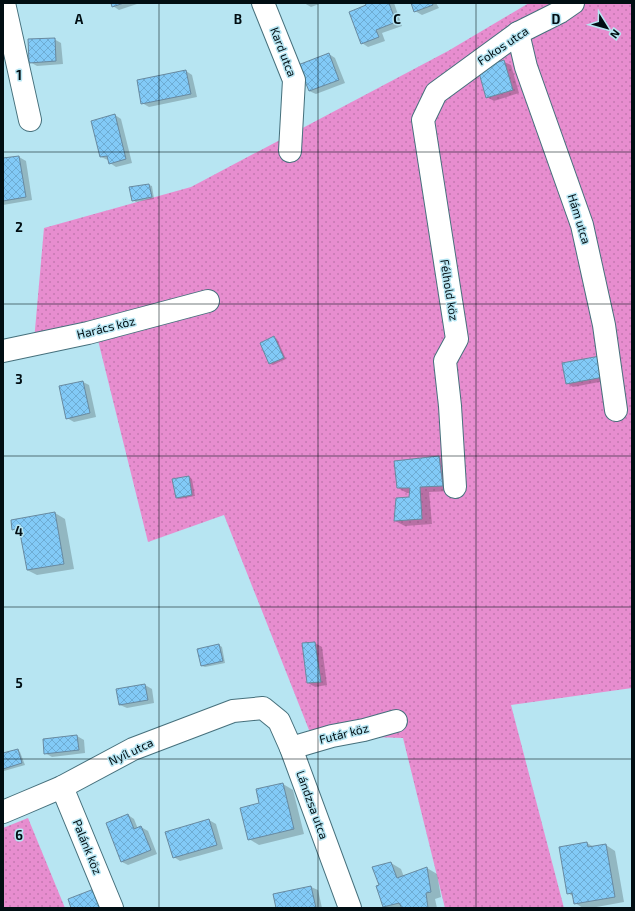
<svg xmlns="http://www.w3.org/2000/svg" width="635" height="911" viewBox="0 0 635 911" font-family="'Exo 2',sans-serif">
<style>
.grass{fill:url(#grass-dots)}
.shadow{fill:#0003}
.building{fill:url(#building-cross-hatch);stroke:#688aa0}
.lines{fill:none;stroke-linecap:round;stroke-linejoin:round}
.minor-casing{stroke:#46707c;stroke-width:24}
.minor{stroke:#fff;stroke-width:22}
.grid{fill:none;stroke:#010e13;stroke-width:1;stroke-opacity:0.55}
.labels{text-anchor:middle;stroke-width:3;stroke-linejoin:round;paint-order:stroke}
.street-label{font-size:12px;fill:#010e13;stroke:#b7e5f2}
.grid-label{font-size:13px;text-anchor:middle;font-weight:bold;fill:#010e13;stroke:#b7e5f2;stroke-width:3;stroke-linejoin:round;paint-order:stroke}
</style>
<defs>
<pattern id="grass-dots" width="8" height="8" patternUnits="userSpaceOnUse"><rect width="8" height="8" fill="#e78dcf"/><path d="M2 2h.1M6 6h.1" fill="none" stroke="#c478b1" stroke-width="1.8" stroke-linecap="round"/></pattern>
<pattern id="building-cross-hatch" width="8" height="8" patternUnits="userSpaceOnUse"><rect width="8" height="8" fill="#82caf7"/><path d="M0 0l8 8M0 8l8-8" fill="none" stroke="#6eacd3"/></pattern>
</defs>
<rect width="100%" height="100%" fill="#b7e5f2"/>
<g class="grass">
<path d="M529,3H632V688L511,705L564,908H445L403,738L311,735L224,515L148,542L93,320L34,341L44,228L191,187L448,51Z"/>
<path d="M28,818L65,908H3V828Z"/>
</g>
<g class="shadow">
<path d="M112,3H140L119,10L113,6Z"/>
<path d="M304,3H322L311,7Z"/>
<path d="M366,3H394L402,26L382,33L385,41L368,47L362,43L368,6Z"/>
<path d="M412,3H436L439,8L422,15L415,11Z"/>
<path d="M54,39L61,43L63,64L37,66L30,62Z"/>
<path d="M329,54L335,58L345,83L316,94L309,91Z"/>
<path d="M504,62L511,65L519,93L494,101L487,97Z"/>
<path d="M186,71L192,75L197,97L149,107L142,103Z"/>
<path d="M115,115L121,119L132,163L116,167L110,163L109,160H108L101,157Z"/>
<path d="M19,157L26,161L32,200L3,205V159Z"/>
<path d="M149,185L152,186L154,199L136,202L133,200Z"/>
<path d="M274,337L277,339L286,359L273,365L270,364Z"/>
<path d="M563,364L610,380L573,387L567,383Z"/>
<path d="M83,382L89,385L96,417L74,422L67,418Z"/>
<path d="M439,457L449,463L452,491L429,492L432,524L405,526L395,521L410,498V493H407L398,488Z"/>
<path d="M189,477L192,479L195,496L180,499L177,498Z"/>
<path d="M55,513L65,519L74,569L37,575L27,570L21,533L13,529L12,521Z"/>
<path d="M315,643L322,647L327,685L315,687L308,683L303,644Z"/>
<path d="M219,645L222,647L225,663L205,667L202,666Z"/>
<path d="M145,685L152,689L154,703L127,708L120,705Z"/>
<path d="M77,736L84,740L85,753L52,757L45,753Z"/>
<path d="M17,750L20,752L25,765L4,771L3,770V754Z"/>
<path d="M283,784L293,790L304,834L259,845L249,839L261,804Z"/>
<path d="M128,815L134,819L138,829L141,827L148,831L157,854L128,865L122,862Z"/>
<path d="M209,820L216,824L223,849L180,861L174,857Z"/>
<path d="M587,843L594,847L606,845L615,851L624,902L591,908H583L575,903L574,897L568,893Z"/>
<path d="M391,863L401,869L404,877L427,868L437,874L441,897L435,899L437,908H386L384,907L380,886Z"/>
<path d="M311,887L318,890L322,908H277L275,894Z"/>
</g>
<g class="building">
<path d="M111,3H124L112,7Z"/>
<path d="M365,3H389L396,22L376,30L379,37L361,44L349,12L366,5Z"/>
<path d="M411,3H432L433,5L414,12Z"/>
<path d="M55,38L56,61L29,63L28,39Z"/>
<path d="M329,53L339,80L309,91L298,65Z"/>
<path d="M504,60L513,90L486,98L478,69Z"/>
<path d="M186,70L191,94L141,104L137,80Z"/>
<path d="M115,114L126,159L109,164L107,156L100,157L91,121Z"/>
<path d="M19,156L26,197L3,201V158Z"/>
<path d="M149,184L152,197L132,201L129,187Z"/>
<path d="M274,336L284,358L269,364L260,343Z"/>
<path d="M600,356L604,377L566,384L562,363Z"/>
<path d="M83,381L90,413L66,419L59,386Z"/>
<path d="M439,456L443,486L420,487L422,519L394,521L396,498L409,497L410,488H397L394,461Z"/>
<path d="M189,476L192,495L176,498L172,479Z"/>
<path d="M55,512L64,564L27,570L19,528L12,530L11,520Z"/>
<path d="M315,642L321,682L307,683L302,643Z"/>
<path d="M219,644L223,661L201,666L197,649Z"/>
<path d="M145,684L148,700L119,705L116,689Z"/>
<path d="M77,735L79,750L44,754L43,739Z"/>
<path d="M18,749L22,763L3,769V753Z"/>
<path d="M283,783L294,829L248,840L240,808L259,803L256,789Z"/>
<path d="M128,814L134,829L141,826L151,850L121,862L106,823Z"/>
<path d="M209,819L217,845L173,858L165,832Z"/>
<path d="M587,842L588,847L606,844L615,897L574,904L572,893L567,894L559,847Z"/>
<path d="M391,862L397,878L427,867L431,892L426,893L428,908H402L399,903L383,907L376,886L379,885L372,867Z"/>
<path d="M311,886L316,908H276L273,894Z"/>
<path d="M99,887L108,908H71L68,899Z"/>
</g>
<g class="lines">
<g class="minor-casing">
<g id="minor">
<path d="M4,3L30,120"/>
<path d="M263,3L294,80L290,151"/>
<path d="M518,33L526,67L582,225L604,325L616,410"/>
<path d="M3,351L88,333L208,301"/>
<path d="M455,487L450,406L445,361L457,339L423,120L436,93L518,33L560,12L573,3"/>
<path d="M291,748L332,736L364,730L396,721"/>
<path d="M62,787L112,908"/>
<path d="M3,812L22,804L62,787L133,749L233,711L263,708L279,721L291,748L350,908"/>
</g>
</g>
<use href="#minor" class="minor"/>
</g>
<path class="grid" d="M159,3V908M318,3V908M476,3V908M3,152H632M3,304H632M3,456H632M3,607H632M3,759H632"/>
<g class="labels">
<g class="street-label">
<text transform="translate(503 46) rotate(-34)" y="4">Fokos utca</text>
<text transform="translate(283 52) rotate(69)" y="4">Kard utca</text>
<text transform="translate(579 219) rotate(73)" y="4">Hám utca</text>
<text transform="translate(449 290) rotate(81)" y="4">Félhold köz</text>
<text transform="translate(106 328) rotate(-14)" y="4">Harács köz</text>
<text transform="translate(344 734) rotate(-14)" y="4">Futár köz</text>
<text transform="translate(131 752) rotate(-25)" y="4">Nyíl utca</text>
<text transform="translate(312 805) rotate(70)" y="4">Lándzsa utca</text>
<text transform="translate(87 847) rotate(68)" y="4">Palánk köz</text>
</g>
</g>
<g class="grid-label">
<text x="79" y="24">A</text>
<text x="238" y="24">B</text>
<text x="397" y="24">C</text>
<text x="556" y="24">D</text>
<text x="19" y="80">1</text>
<text x="19" y="232">2</text>
<text x="19" y="384">3</text>
<text x="19" y="536">4</text>
<text x="19" y="688">5</text>
<text x="19" y="840">6</text>
</g>
<rect width="635" height="911" fill="none" stroke="#010e13" stroke-width="8"/>
<g transform="translate(607 28) rotate(127)" stroke="#b7e5f2" stroke-width="3" paint-order="stroke">
<path d="M0-3L7 15L0 10L-7 15Z" fill="#010e13"/>
<text y="-6" font-size="11" font-weight="bold" text-anchor="middle" fill="#010e13">N</text>
</g>
</svg>
